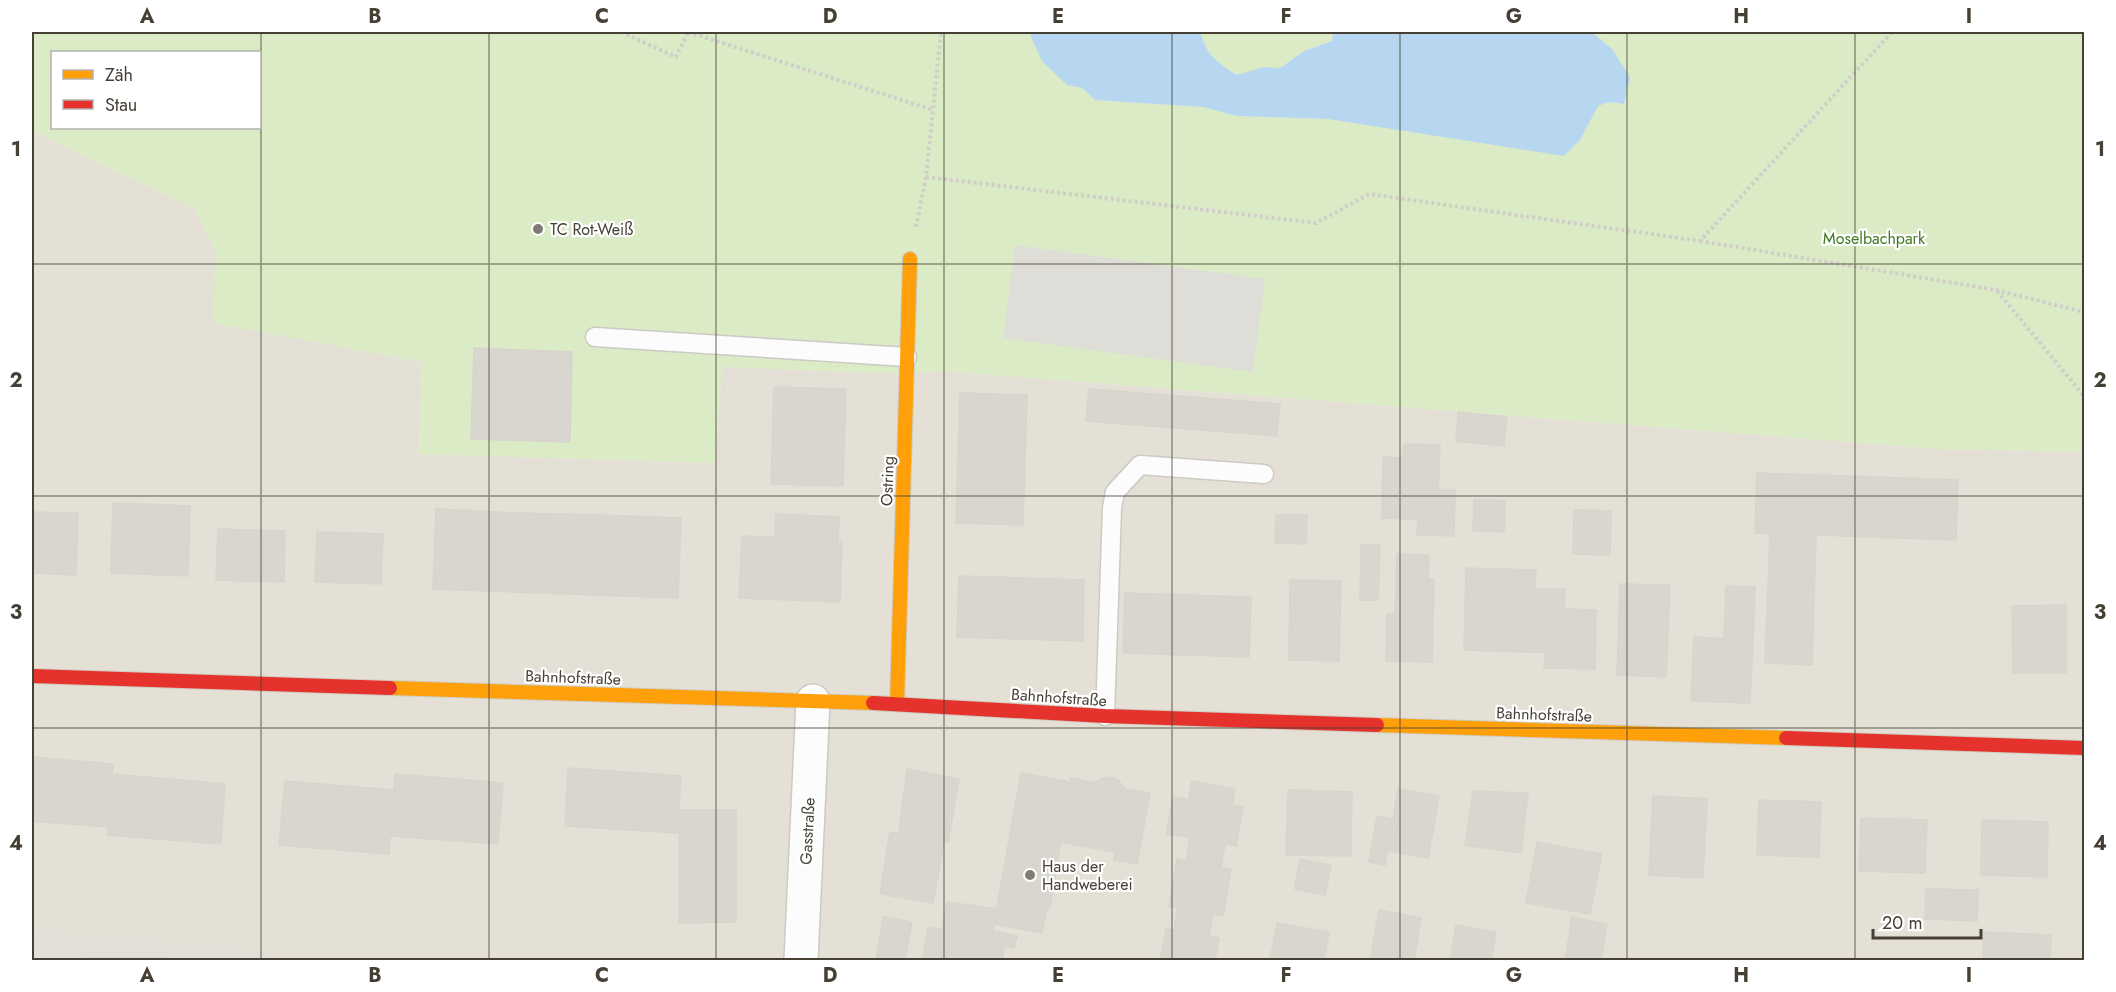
<svg xmlns="http://www.w3.org/2000/svg" width="2116" height="992" viewBox="0 0 2116 992" font-family="Jost,sans-serif">
<style>
.residential{fill:#e4e0d5}
.industrial{fill:#e2dfd9}
.green{fill:#dbebc6;fill-rule:evenodd}
.parking{fill:#dfddd8}
.water{fill:#b7d6ef}
.building{fill:#d9d6d0;stroke:#d8d4cd;stroke-width:1.5}
.lines{fill:none;stroke-linecap:round;stroke-linejoin:round}
.lane-casing{stroke:#cccac4;stroke-width:21}
.street-casing{stroke:#cccac4;stroke-width:36}
.slow-casing{stroke:#cfcbbe;stroke-width:16}
.jam-casing{stroke:#cfcbbe;stroke-width:16}
.path{stroke:#d0cec9;stroke-width:4;stroke-dasharray:3 3;stroke-linecap:butt}
.lane{stroke:#fdfcfc;stroke-width:18}
.street{stroke:#fdfcfc;stroke-width:33}
.slow{stroke:#ff9f0a;stroke-width:14}
.jam{stroke:#e5322d;stroke-width:14}
.grid{fill:none;stroke:#453f34;stroke-width:1.5;stroke-opacity:0.55}
.poi-dot{fill:#817c73;stroke:#fff;stroke-width:2}
.labels{text-anchor:middle;stroke-width:4.5;stroke-linejoin:round;paint-order:stroke}
.poi-label{font-size:16px;fill:#453f34;stroke:#fff;text-anchor:start}
.park-label{font-size:16px;fill:#417826;stroke:#fff}
.street-label{font-size:16px;fill:#453f34;stroke:#fff}
.neatline{fill:none;stroke:#453f34;stroke-width:2}
.grid-label{font-size:20px;text-anchor:middle;font-weight:bold;fill:#453f34}
</style>
<rect width="100%" height="100%" fill="#f0eee8"/>
<path class="residential" d="M32,131L194,208L215,250L214,323L422,362L419,454L715,463L722,367L875,373L943,371L1936,449L2084,452V960H272V952L32,930Z"/>
<path class="industrial" d="M32,930L272,952V960H32Z"/>
<g class="green">
<path d="M32,32H1030L1031,37L1067,85L1082,88L1095,100L1203,107L1237,116L1328,119L1580,140L1597,106L1609,102L1612,49L1592,32H2084V452L1936,449L943,371L875,373L722,367L715,463L419,454L422,362L213,323L215,250L194,208L32,131ZM52,52H260V128H52Z"/>
<path d="M1201,32H1333V41L1304,51L1280,68H1264L1237,75C1220,65 1204,53 1201,32Z"/>
</g>
<path class="parking" d="M1015,245L1265,279L1253,372L1003,338Z"/>
<path class="water" d="M1030,32H1201C1204,53 1220,65 1237,75L1264,67L1280,68L1304,51L1332,41L1333,32H1592L1612,49L1630,77L1624,104L1609,102L1598,106L1580,140L1564,156L1328,119L1237,116L1203,107L1095,100L1082,88L1067,85L1042,61L1031,37Z"/>
<g class="building">
<path d="M474,348L572,352L570,442L471,439Z"/>
<path d="M774,387L846,389L843,486L771,484Z"/>
<path d="M1089,389L1280,404L1277,436L1086,421Z"/>
<path d="M960,393L1027,395L1023,525L956,523Z"/>
<path d="M1458,412L1507,417L1504,446L1456,441Z"/>
<path d="M1404,444L1440,445L1437,520L1382,518L1383,457L1403,458Z"/>
<path d="M1757,473L1846,476L1845,536L1755,533Z"/>
<path d="M1846,476L1958,480L1956,540L1845,536Z"/>
<path d="M1439,490H1455L1454,536L1417,535L1418,520H1437Z"/>
<path d="M1474,500H1489L1487,531H1473Z"/>
<path d="M1489,500L1505,501L1504,532L1487,531Z"/>
<path d="M113,503L190,506L188,576L111,573Z"/>
<path d="M436,509L517,513L515,592L433,589Z"/>
<path d="M1574,510L1611,511L1610,555L1573,554Z"/>
<path d="M32,512L78,513L76,575L34,573V567H32Z"/>
<path d="M517,513L599,515L596,595L515,592Z"/>
<path d="M776,514L839,517L838,542H842L840,602L739,598L742,536L775,537Z"/>
<path d="M599,515L681,518L678,598L596,595Z"/>
<path d="M1276,515H1307L1306,544L1275,543Z"/>
<path d="M218,529L285,531L284,582L216,580Z"/>
<path d="M317,532L383,534L381,584L315,582Z"/>
<path d="M1770,533L1816,535L1812,665L1765,663Z"/>
<path d="M1361,545H1380L1378,600H1360Z"/>
<path d="M1397,554L1429,555L1428,579L1434,580L1432,662L1386,661L1387,614H1395Z"/>
<path d="M1466,568L1536,570L1530,652L1464,650Z"/>
<path d="M959,576L1022,578L1020,639L957,637Z"/>
<path d="M1022,578L1084,580L1083,641L1020,639Z"/>
<path d="M1290,580L1341,581L1339,661L1289,660Z"/>
<path d="M1620,584L1670,585L1666,677L1617,675Z"/>
<path d="M1726,586L1755,587L1753,641L1724,639Z"/>
<path d="M1535,589H1565L1564,609L1596,610L1595,669L1544,668L1545,652H1530Z"/>
<path d="M1125,593L1187,595L1186,655L1123,653Z"/>
<path d="M1187,595L1251,597L1249,657L1186,655Z"/>
<path d="M2066,605V673H2013L2012,606Z"/>
<path d="M1694,637L1753,641L1750,703L1691,701Z"/>
<path d="M32,757L113,764L108,827L32,821Z"/>
<path d="M568,768L681,776L677,833L565,826Z"/>
<path d="M907,769L959,779L948,842L899,833Z"/>
<path d="M1021,773L1070,782L1050,908L1047,907L1042,933L994,924Z"/>
<path d="M112,774L225,784L221,844L108,835Z"/>
<path d="M395,774L503,783L498,844L390,836Z"/>
<path d="M1105,777L1117,779L1125,789L1150,793L1137,864L1114,860L1115,852L1059,842L1071,778L1095,783Z"/>
<path d="M285,781L394,790L389,854L279,845Z"/>
<path d="M1192,781L1235,789L1232,805L1243,807L1236,846L1182,836Z"/>
<path d="M1398,789L1439,796L1428,858L1388,851Z"/>
<path d="M1288,790L1352,792L1351,856L1286,855Z"/>
<path d="M1473,791L1528,793L1521,853L1465,845Z"/>
<path d="M1653,796L1707,799L1703,878L1649,875Z"/>
<path d="M1173,797L1188,800L1182,836L1166,834Z"/>
<path d="M1759,800L1821,802L1819,857L1757,855Z"/>
<path d="M679,810H736V922L679,923Z"/>
<path d="M1377,816L1393,819L1385,865L1369,862Z"/>
<path d="M1861,818L1927,820L1925,873L1859,871Z"/>
<path d="M1982,820L2048,822L2047,877L1981,875Z"/>
<path d="M890,832L944,841L933,903L880,894Z"/>
<path d="M1190,838L1225,844L1221,867L1186,861Z"/>
<path d="M1537,842L1602,854L1590,914L1526,903Z"/>
<path d="M1177,859L1231,869L1223,916L1169,906Z"/>
<path d="M1300,859L1331,865L1328,881L1297,874Z"/>
<path d="M1297,874L1328,881L1325,895L1295,889Z"/>
<path d="M1926,889L1978,890L1977,921L1925,919Z"/>
<path d="M947,902L997,909L992,938L942,929Z"/>
<path d="M1178,907L1213,914L1209,936L1174,930Z"/>
<path d="M1379,910L1421,918L1414,960H1370Z"/>
<path d="M883,917L912,922L905,960H876Z"/>
<path d="M1572,917L1607,924L1601,960H1565Z"/>
<path d="M1277,923L1329,932L1324,960H1270Z"/>
<path d="M1456,925L1496,932L1491,960H1450Z"/>
<path d="M928,927L992,938L993,931L1017,936L1014,948L1004,947L1002,960H922Z"/>
<path d="M1166,929L1219,938L1215,960H1160Z"/>
<path d="M1984,932L2051,935L2050,960H1983Z"/>
<path d="M84,958H167L168,960H76Z"/>
</g>
<g class="lines">
<g class="lane-casing">
<g id="lane">
<path d="M595,337L907,357"/>
<path d="M1105,716L1112,508L1115,492L1140,465L1264,474"/>
</g>
</g>
<g class="street-casing">
<path id="street" d="M801,960L813,701"/>
</g>
<g class="slow-casing">
<g id="slow">
<path d="M390,688L873,703"/>
<path d="M897,704L910,259"/>
<path d="M1377,725L1786,738"/>
</g>
</g>
<g class="jam-casing">
<g id="jam">
<path d="M32,676L390,688"/>
<path d="M873,703L1105,716L1377,725"/>
<path d="M1786,738L2084,748"/>
</g>
</g>
<g class="path">
<path d="M621,32L676,57L688,32"/>
<path d="M688,32L933,110"/>
<path d="M926,177L1316,223L1369,194L1700,241L1892,32"/>
<path d="M916,227L926,177L941,32"/>
<path d="M1700,241L1996,290L2084,312"/>
<path d="M1997,291L2084,396"/>
</g>
<use href="#lane" class="lane"/>
<use href="#street" class="street"/>
<use href="#slow" class="slow"/>
<use href="#jam" class="jam"/>
</g>
<path class="grid" d="M261,32V960M489,32V960M716,32V960M944,32V960M1172,32V960M1400,32V960M1627,32V960M1855,32V960M32,264H2084M32,496H2084M32,728H2084"/>
<g class="poi-dot">
<circle cx="538" cy="229" r="6"/>
<circle cx="1030" cy="875" r="6"/>
</g>
<g class="labels">
<g class="poi-label">
<text x="550" y="235">TC Rot-Weiß</text>
<text x="1042" y="872">Haus der<tspan x="1042" dy="18">Handweberei</tspan></text>
</g>
<g class="park-label">
<text x="1874" y="244">Moselbachpark</text>
</g>
<g class="street-label">
<text transform="translate(887 481) rotate(-88)" y="6">Ostring</text>
<text transform="translate(573 677) rotate(2)" y="6">Bahnhofstraße</text>
<text transform="translate(1059 697) rotate(4)" y="6">Bahnhofstraße</text>
<text transform="translate(1544 714) rotate(2)" y="6">Bahnhofstraße</text>
<text transform="translate(807 831) rotate(-87)" y="6">Gasstraße</text>
</g>
</g>
<rect width="2116" height="992" fill="none" stroke="#ffffff" stroke-width="66"/>
<rect x="51" y="51" width="210" height="78" fill="#ffffff" stroke="#b5b2ae" stroke-width="1.5"/>
<rect x="63" y="70" width="30" height="9" fill="#ff9f0a" stroke="#b5b2ae" stroke-width="1.5"/>
<text x="105" y="81" font-size="18" fill="#453f34">Zäh</text>
<rect x="63" y="100" width="30" height="9" fill="#e5322d" stroke="#b5b2ae" stroke-width="1.5"/>
<text x="105" y="111" font-size="18" fill="#453f34">Stau</text>
<path d="M1873 929v9h108v-9" fill="none" stroke="#453f34" stroke-width="3"/>
<text x="1882" y="929" font-size="18" fill="#453f34" stroke="#ffffff" stroke-width="4.5" paint-order="stroke">20 m</text>
<rect x="33" y="33" width="2050" height="926" class="neatline"/>
<g class="grid-label">
<text x="147" y="23">A</text>
<text x="375" y="23">B</text>
<text x="602" y="23">C</text>
<text x="830" y="23">D</text>
<text x="1058" y="23">E</text>
<text x="1286" y="23">F</text>
<text x="1514" y="23">G</text>
<text x="1741" y="23">H</text>
<text x="1969" y="23">I</text>
<text x="16" y="156">1</text>
<text x="2100" y="156">1</text>
<text x="16" y="387">2</text>
<text x="2100" y="387">2</text>
<text x="16" y="619">3</text>
<text x="2100" y="619">3</text>
<text x="16" y="850">4</text>
<text x="2100" y="850">4</text>
<text x="147" y="982">A</text>
<text x="375" y="982">B</text>
<text x="602" y="982">C</text>
<text x="830" y="982">D</text>
<text x="1058" y="982">E</text>
<text x="1286" y="982">F</text>
<text x="1514" y="982">G</text>
<text x="1741" y="982">H</text>
<text x="1969" y="982">I</text>
</g>
</svg>
